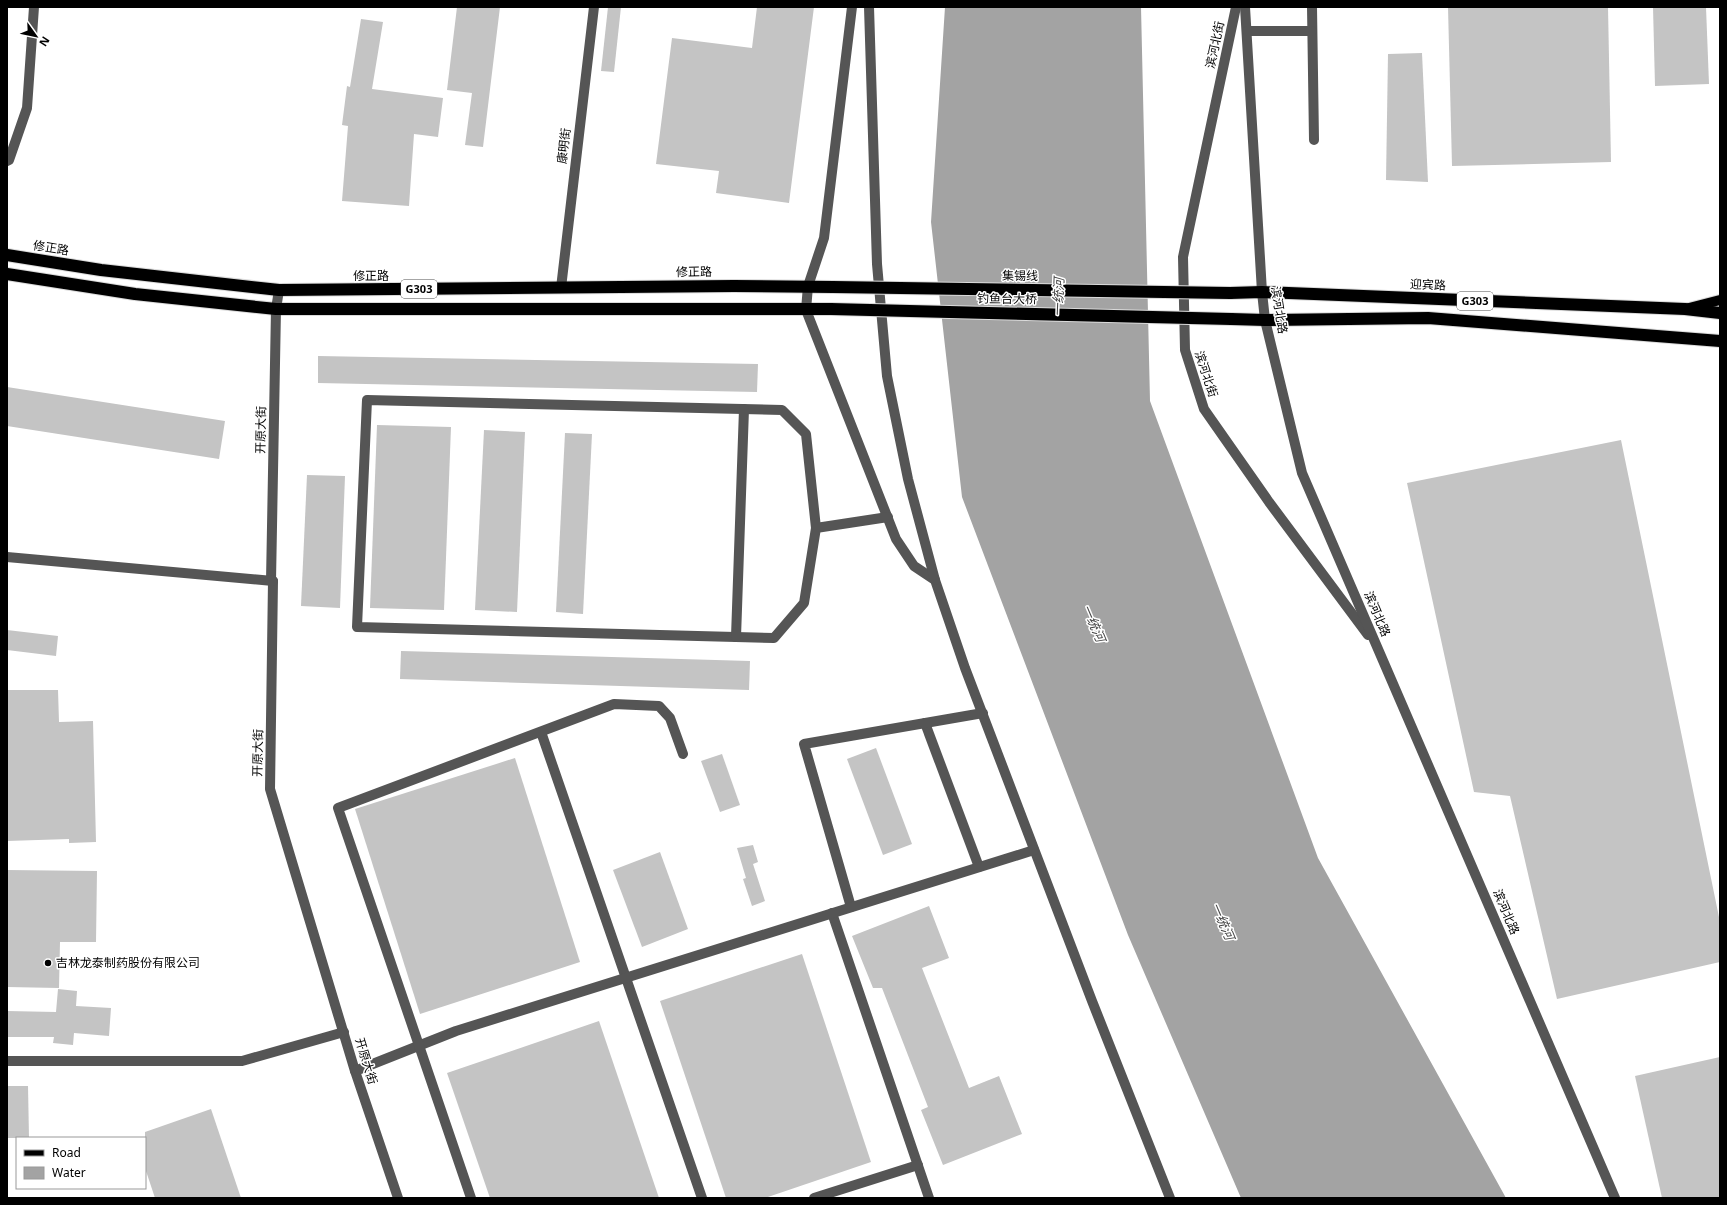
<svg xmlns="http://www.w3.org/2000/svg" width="1727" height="1205" viewBox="0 0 1727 1205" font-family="'Noto Sans','Noto Sans SC',sans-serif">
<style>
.water{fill:#a3a3a3}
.building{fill:#c4c4c4}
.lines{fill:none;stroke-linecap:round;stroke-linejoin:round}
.major-casing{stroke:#dbdbdb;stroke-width:12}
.highway-casing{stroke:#dbdbdb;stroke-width:14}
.minor{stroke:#555;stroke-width:10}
.major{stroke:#000;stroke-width:10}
.highway{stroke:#000;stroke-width:12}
.highway-bridge-casing{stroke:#dbdbdb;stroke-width:14;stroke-linecap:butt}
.highway-bridge{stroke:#000;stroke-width:12}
.poi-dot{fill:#000;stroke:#fff;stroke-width:1.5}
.labels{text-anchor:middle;stroke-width:3;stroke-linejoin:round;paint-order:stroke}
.shield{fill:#fff;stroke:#4c4c4c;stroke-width:1}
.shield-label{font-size:11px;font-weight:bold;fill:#000}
.street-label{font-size:12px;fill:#000;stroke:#fff}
.poi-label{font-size:12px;fill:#000;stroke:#fff;text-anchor:start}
.water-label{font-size:13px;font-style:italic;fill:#444;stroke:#fff}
</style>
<rect width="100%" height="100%" fill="#fff"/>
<path class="water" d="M945,7H1141L1150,401L1318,858L1506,1198H1241L1128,935L962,497L931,222Z"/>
<g class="building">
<path d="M457,7H500L483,147L465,145L472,93L447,90Z"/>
<path d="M608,7H621L614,72L601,71Z"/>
<path d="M757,7H814L789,203L716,193L719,171L656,164L672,38L752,48Z"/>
<path d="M1448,7H1608L1611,162L1452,166Z"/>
<path d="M1653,7H1706L1709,84L1655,86Z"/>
<path d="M361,19L383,22L372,89L443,98L438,137L414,134L409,206L342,201L348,126L342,125L347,86L350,87Z"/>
<path d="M1422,53L1428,182L1386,180L1388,54Z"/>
<path d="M318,356L758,364L757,392L318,383Z"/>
<path d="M7,387L225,421L219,459L7,426Z"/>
<path d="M377,425L451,427L444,610L370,608Z"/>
<path d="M484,430L525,432L517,612L475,610Z"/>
<path d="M565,433L592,434L583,614L556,612Z"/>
<path d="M1621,440L1720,922V962L1557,999L1510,796L1474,792L1407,483Z"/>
<path d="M307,475L345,476L340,608L301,606Z"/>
<path d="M7,630L58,636L56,656L7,650Z"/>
<path d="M401,651L750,661L749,690L400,679Z"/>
<path d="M7,690H58L59,722L93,721L96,842L69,843V839L7,841Z"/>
<path d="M876,748L912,844L883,855L847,759Z"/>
<path d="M722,754L740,805L720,812L701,761Z"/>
<path d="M515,758L580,962L420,1014L355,809Z"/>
<path d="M753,845L758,862L753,864L765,901L752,906L743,879L746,878L737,848Z"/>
<path d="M660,852L688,929L642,947L613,870Z"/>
<path d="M7,870L97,871L96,942H60L59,988L7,987Z"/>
<path d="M929,906L949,958L922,968L969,1088L999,1076L1022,1134L943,1165L921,1110L928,1107L882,988H873L852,936Z"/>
<path d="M802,954L871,1162L765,1198H726L660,1001Z"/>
<path d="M58,989L77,991L76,1006L111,1008L109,1036L74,1033L73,1045L53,1043L54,1037H7V1011L56,1012Z"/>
<path d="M599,1021L659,1198H490L447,1073Z"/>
<path d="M1720,1057V1198H1662L1635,1076Z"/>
<path d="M7,1086H28L29,1138H7Z"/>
<path d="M211,1109L241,1198H155L145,1168V1132Z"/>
</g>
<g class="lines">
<g class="major-casing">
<path id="major" d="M1689,308L1720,300"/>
</g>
<g class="highway-casing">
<g id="highway">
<path d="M7,255L101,270L279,290L734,286L833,287"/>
<path d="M7,274L135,294L276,309H831"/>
<path d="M1230,293L1262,292L1685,309L1720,313"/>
<path d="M1231,319L1265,320L1428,318L1720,341"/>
</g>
</g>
<g class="minor">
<path d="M852,7L824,238L808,286L806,310L896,539L914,566L935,580L965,668L1092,1001L1170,1198"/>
<path d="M869,7L877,264L887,376L908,479L935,580"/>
<path d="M1236,7L1183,257L1185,350L1204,409L1269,502L1368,635"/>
<path d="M1245,7L1262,292L1265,320L1302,473L1615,1198"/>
<path d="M1312,7L1314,140"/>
<path d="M1247,31H1312"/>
<path d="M7,161L9,160L27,108L34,7"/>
<path d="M561,288L594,7"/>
<path d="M279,290L276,309L271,581H273L270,789L355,1071L398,1198"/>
<path d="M816,528L804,603L774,638L357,627L367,400L782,410L806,434L816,528L888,517"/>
<path d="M7,557L273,581"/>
<path d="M736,637L744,409"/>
<path d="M925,723L979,867"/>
<path d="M541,732L702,1198"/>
<path d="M851,907L804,744L983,713"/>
<path d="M832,913L929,1198"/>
<path d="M7,1061H242L344,1032"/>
<path d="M355,1071L456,1031L1034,850"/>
<path d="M471,1198L338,808L614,704L659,706L670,718L683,754"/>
<path d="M814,1198L918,1165"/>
</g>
<use href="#major" class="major"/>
<use href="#highway" class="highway"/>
<g class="highway-bridge-casing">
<g id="highway-bridge">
<path d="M833,287L1230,293"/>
<path d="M831,309L1231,319"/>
</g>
</g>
<use href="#highway-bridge" class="highway-bridge"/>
</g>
<circle class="poi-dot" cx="48" cy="963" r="4"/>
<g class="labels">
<g class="shield">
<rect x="401" y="280" width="36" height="18" rx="3"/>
<rect x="1457" y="292" width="36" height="18" rx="3"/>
</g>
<g class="shield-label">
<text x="419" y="293">G303</text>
<text x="1475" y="305">G303</text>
</g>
<g class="street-label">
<text transform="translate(1215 45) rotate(-78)" y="4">滨河北街</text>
<text transform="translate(564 146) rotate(-83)" y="4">康明街</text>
<text transform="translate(51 248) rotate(9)" y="4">修正路</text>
<text transform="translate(694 272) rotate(-1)" y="4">修正路</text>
<text x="371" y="280">修正路</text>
<text transform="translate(1020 276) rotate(1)" y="4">集锡线</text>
<text transform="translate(1428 285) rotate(2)" y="4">迎宾路</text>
<text transform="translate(1007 299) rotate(1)" y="4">钓鱼台大桥</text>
<text transform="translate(1279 310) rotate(81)" y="4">滨河北路</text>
<text transform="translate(1206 374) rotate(72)" y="4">滨河北街</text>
<text transform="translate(261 430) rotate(-89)" y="4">开原大街</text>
<text transform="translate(1377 614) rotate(67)" y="4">滨河北路</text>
<text transform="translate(258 753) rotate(-89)" y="4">开原大街</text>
<text transform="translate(1506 912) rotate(67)" y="4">滨河北路</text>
<text transform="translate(366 1061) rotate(73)" y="4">开原大街</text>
</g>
<g class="poi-label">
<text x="56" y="967">吉林龙泰制药股份有限公司</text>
</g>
<g class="water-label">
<text transform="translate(1058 297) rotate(-88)" y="5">一统河</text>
<text transform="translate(1094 623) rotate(67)" y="5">一统河</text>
<text transform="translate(1223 921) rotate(67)" y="5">一统河</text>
</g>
</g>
<rect width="1727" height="1205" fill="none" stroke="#000000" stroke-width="16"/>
<rect x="16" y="1137" width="130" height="52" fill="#ffffff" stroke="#999999"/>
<rect x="24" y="1150" width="20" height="6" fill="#000000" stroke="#999999"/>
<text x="52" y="1157" font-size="12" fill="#000000">Road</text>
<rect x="24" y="1167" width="20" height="12" fill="#a3a3a3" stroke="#999999"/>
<text x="52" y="1177" font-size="12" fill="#000000">Water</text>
<g transform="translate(36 36) rotate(123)" stroke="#ffffff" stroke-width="3" paint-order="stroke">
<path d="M0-3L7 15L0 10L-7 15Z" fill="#000000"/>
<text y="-6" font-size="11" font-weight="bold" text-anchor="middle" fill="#000000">N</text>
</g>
</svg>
